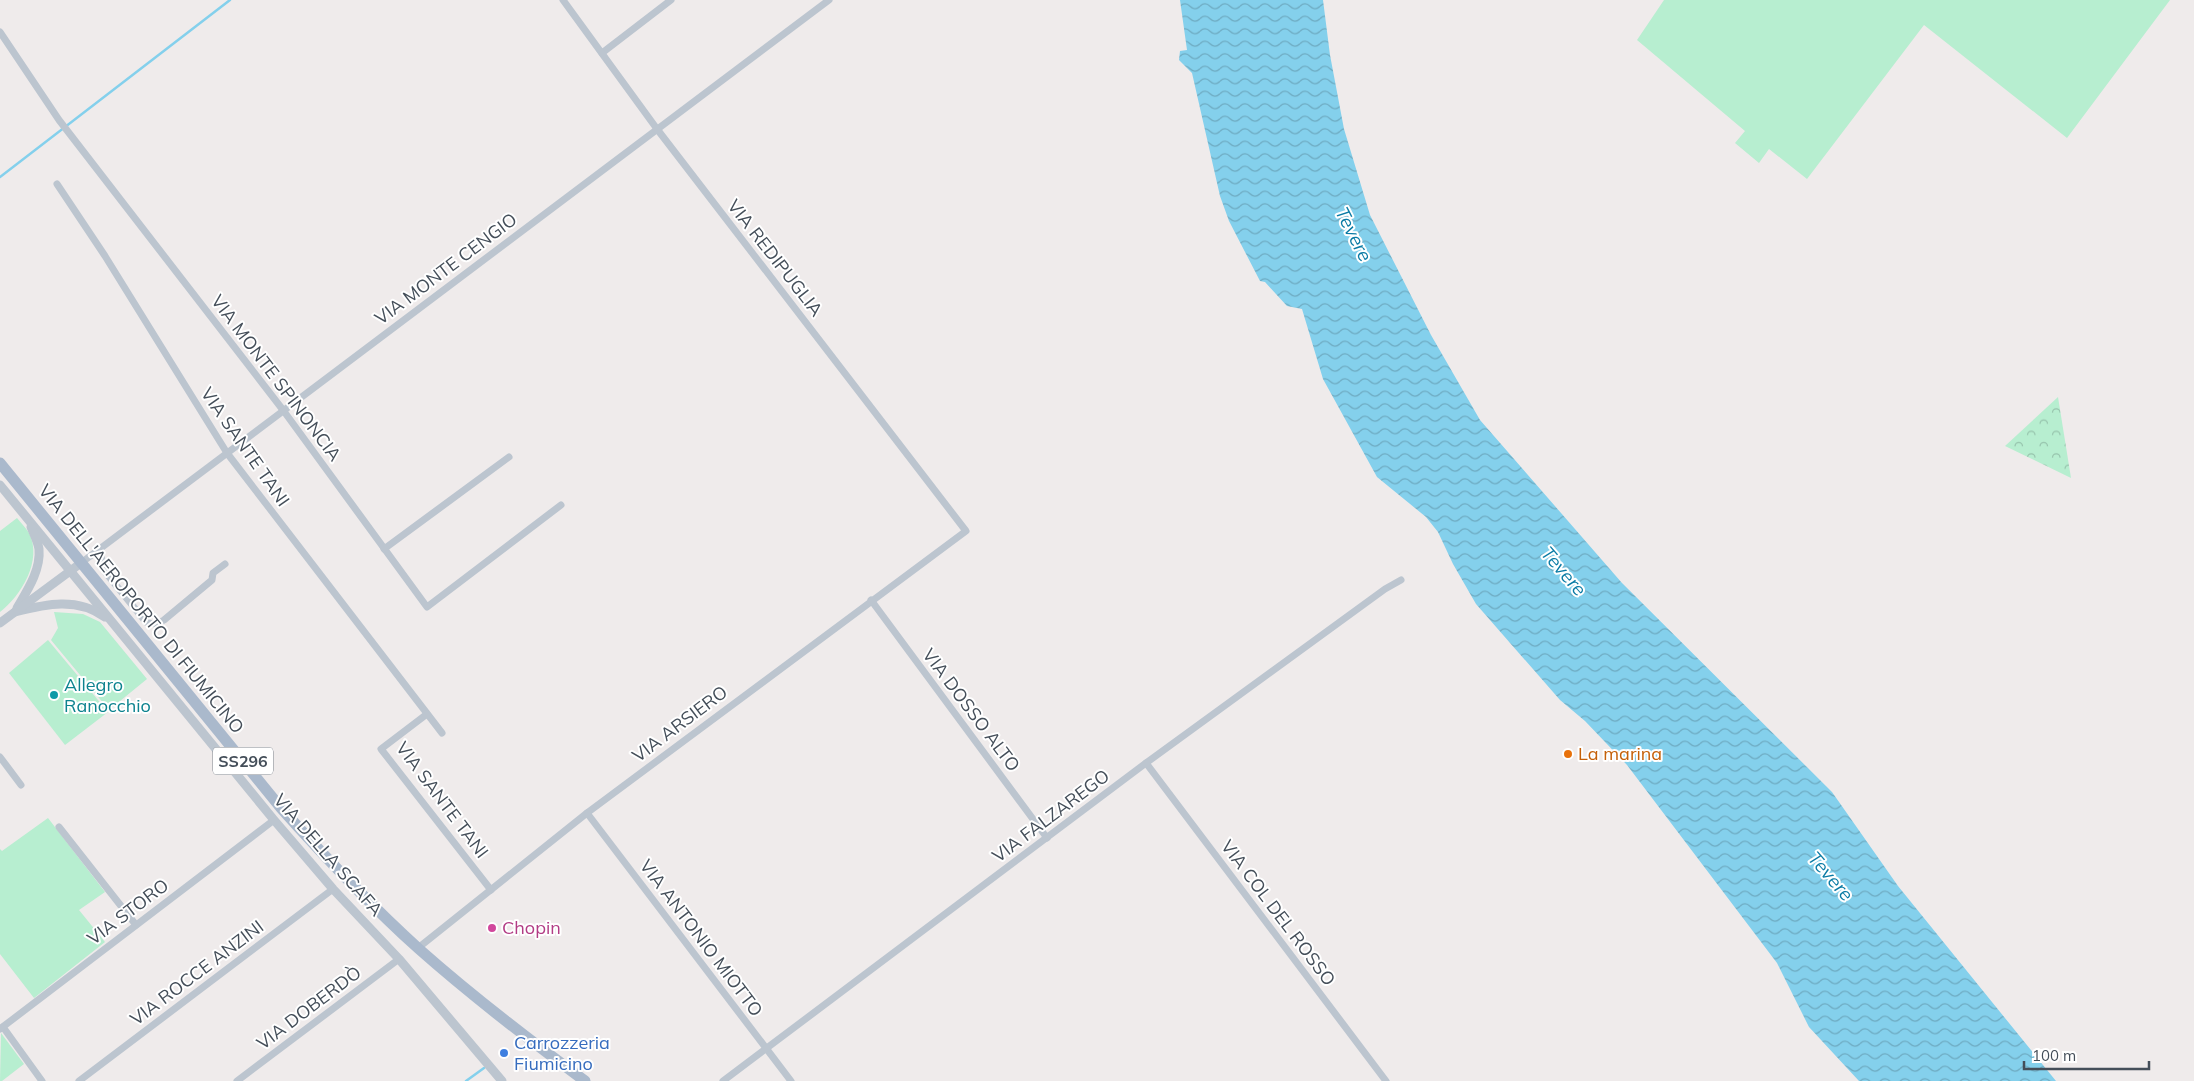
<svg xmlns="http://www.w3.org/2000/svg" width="2194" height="1081" viewBox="0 0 2194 1081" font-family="Mulish,sans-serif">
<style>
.grass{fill:#b7eed0}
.forest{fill:url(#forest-crowns)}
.water{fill:url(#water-waves)}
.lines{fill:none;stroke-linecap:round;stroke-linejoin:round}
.stream{stroke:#84d0ec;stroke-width:2.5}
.minor{stroke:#bcc5cf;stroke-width:7}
.tertiary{stroke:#bcc5cf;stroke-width:9}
.primary{stroke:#aab9cc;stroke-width:11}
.culture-dot{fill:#0f9aa8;stroke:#fff;stroke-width:2}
.food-dot{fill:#e8710a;stroke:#fff;stroke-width:2}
.hotel-dot{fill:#d1479c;stroke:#fff;stroke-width:2}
.shop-dot{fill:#3f7fe0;stroke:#fff;stroke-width:2}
.labels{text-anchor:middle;stroke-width:4;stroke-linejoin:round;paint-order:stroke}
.shield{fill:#fff;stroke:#7c838b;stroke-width:1}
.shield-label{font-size:16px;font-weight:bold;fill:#444e59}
.street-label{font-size:18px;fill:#444e59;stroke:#fff}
.culture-label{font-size:18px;fill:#0d838f;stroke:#fff;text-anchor:start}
.food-label{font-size:18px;fill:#c56008;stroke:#fff;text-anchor:start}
.hotel-label{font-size:18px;fill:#b23c85;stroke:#fff;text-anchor:start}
.shop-label{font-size:18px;fill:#366cbe;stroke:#fff;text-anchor:start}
.water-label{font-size:19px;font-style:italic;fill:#0a7ba5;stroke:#fff}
</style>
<defs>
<pattern id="forest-crowns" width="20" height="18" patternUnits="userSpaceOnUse" patternTransform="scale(1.25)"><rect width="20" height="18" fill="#b7eed0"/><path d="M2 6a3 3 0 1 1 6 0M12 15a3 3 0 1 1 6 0" fill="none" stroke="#96c3ac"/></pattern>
<pattern id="water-waves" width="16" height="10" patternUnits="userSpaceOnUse" patternTransform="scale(1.25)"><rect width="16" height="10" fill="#84d0ec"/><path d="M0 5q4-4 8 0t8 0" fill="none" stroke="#6eabc2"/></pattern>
</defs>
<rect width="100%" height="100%" fill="#efebeb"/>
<g class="grass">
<path d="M1664,0H2170L2067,138L1924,25L1807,179L1769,149L1759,163L1735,143L1745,131L1637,40Z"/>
<path d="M17,518C21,523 26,528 29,533C43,560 21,596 0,612V531Z"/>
<path d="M54,612L83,614L100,622L147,679L109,710L51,640L58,628Z"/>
<path d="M48,640L108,712L65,745L9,673Z"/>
<path d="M48,818L105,892L79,910L105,942L34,998L0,954V849L2,851Z"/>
<path d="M1,1033L24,1064L2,1081H0Z"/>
</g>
<path class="forest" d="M2058,397L2071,478L2005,446Z"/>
<path class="water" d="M1180,0H1323L1330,55L1344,129L1370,215L1431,335L1480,420L1622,583L1832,792L1898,886L2056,1081H1859L1809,1027L1777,963L1627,765L1585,721L1560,700L1476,604L1453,564L1438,532L1426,517L1377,477L1323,379L1302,309L1287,306L1265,282L1260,281L1229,221L1220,196L1192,73L1179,60L1180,51L1187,50Z"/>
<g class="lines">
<g class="stream">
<path d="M0,177L230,0"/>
<path d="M466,1081L484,1068"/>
</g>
<g class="minor">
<path d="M0,32L59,120L283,410L427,607L561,505"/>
<path d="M602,53L671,0"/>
<path d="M57,184L105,256L227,453L442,733"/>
<path d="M384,549L509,457"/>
<path d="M99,550L106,573L146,622C154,625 157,624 164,620L212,580L213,573L225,564"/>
<path d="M81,563L829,0"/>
<path d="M871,600L1047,838"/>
<path d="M427,714L381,749L491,890"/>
<path d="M0,757L21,785"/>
<path d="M1146,763L1386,1081"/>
<path d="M587,813L791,1081"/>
<path d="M59,827L136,925"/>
<path d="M418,948L587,813L966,531L657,129L563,0"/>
<path d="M3,1027L42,1081"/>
<path d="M0,1029L274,820"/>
<path d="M79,1081L333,889"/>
<path d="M237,1081L399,959"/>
<path d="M723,1081L1146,763L1385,589L1401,580"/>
</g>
<g class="tertiary">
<path d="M0,485L274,820L333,889L399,959L502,1081"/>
<path d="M17,608C27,591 41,570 39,549C38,542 34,534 31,527"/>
<path d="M15,612C46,604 77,597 105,617"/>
<path d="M0,623L81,563"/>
</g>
<path class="primary" d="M0,463L281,808C325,857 370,905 419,949C472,996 528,1039 585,1081"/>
</g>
<circle class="culture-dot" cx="54" cy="695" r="5"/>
<circle class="food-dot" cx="1568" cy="754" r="5"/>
<circle class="hotel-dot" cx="492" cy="928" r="5"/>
<circle class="shop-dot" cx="504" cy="1053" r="5"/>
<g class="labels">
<rect class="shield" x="213" y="747.5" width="60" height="27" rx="4"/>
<g class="shield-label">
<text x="243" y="767">SS296</text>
</g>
<g class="street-label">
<text transform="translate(775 258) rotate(52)" y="6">VIA REDIPUGLIA</text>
<text transform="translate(446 269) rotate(-37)" y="6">VIA MONTE CENGIO</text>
<text transform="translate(276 378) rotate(53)" y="6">VIA MONTE SPINONCIA</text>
<text transform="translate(245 447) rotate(55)" y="6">VIA SANTE TANI</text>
<text transform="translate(141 609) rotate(51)" y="6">VIA DELL'AEROPORTO DI FIUMICINO</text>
<text transform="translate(971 710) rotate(53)" y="6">VIA DOSSO ALTO</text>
<text transform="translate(680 724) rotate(-37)" y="6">VIA ARSIERO</text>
<text transform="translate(442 800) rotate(53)" y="6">VIA SANTE TANI</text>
<text transform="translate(1051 816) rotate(-37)" y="6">VIA FALZAREGO</text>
<text transform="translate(328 855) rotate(49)" y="6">VIA DELLA SCAFA</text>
<text transform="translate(128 912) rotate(-37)" y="6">VIA STORO</text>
<text transform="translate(1278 913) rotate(53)" y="6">VIA COL DEL ROSSO</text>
<text transform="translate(701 938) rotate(53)" y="6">VIA ANTONIO MIOTTO</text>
<text transform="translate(197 973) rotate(-37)" y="6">VIA ROCCE ANZINI</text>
<text transform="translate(309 1008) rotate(-37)" y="6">VIA DOBERDÒ</text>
</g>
<g class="culture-label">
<text x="64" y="691">Allegro<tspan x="64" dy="21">Ranocchio</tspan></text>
</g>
<g class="food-label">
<text x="1578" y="760">La marina</text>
</g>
<g class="hotel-label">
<text x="502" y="934">Chopin</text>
</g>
<g class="shop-label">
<text x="514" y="1049">Carrozzeria<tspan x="514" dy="21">Fiumicino</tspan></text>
</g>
<g class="water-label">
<text transform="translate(1354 234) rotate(63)" y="7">Tevere</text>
<text transform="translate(1564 571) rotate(49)" y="7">Tevere</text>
<text transform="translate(1831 876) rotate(49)" y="7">Tevere</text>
</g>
</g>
<path d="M2024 1061v8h125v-8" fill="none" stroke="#444e59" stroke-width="2.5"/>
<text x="2032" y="1061" font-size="15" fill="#444e59" stroke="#ffffff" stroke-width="4" paint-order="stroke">100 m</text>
</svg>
